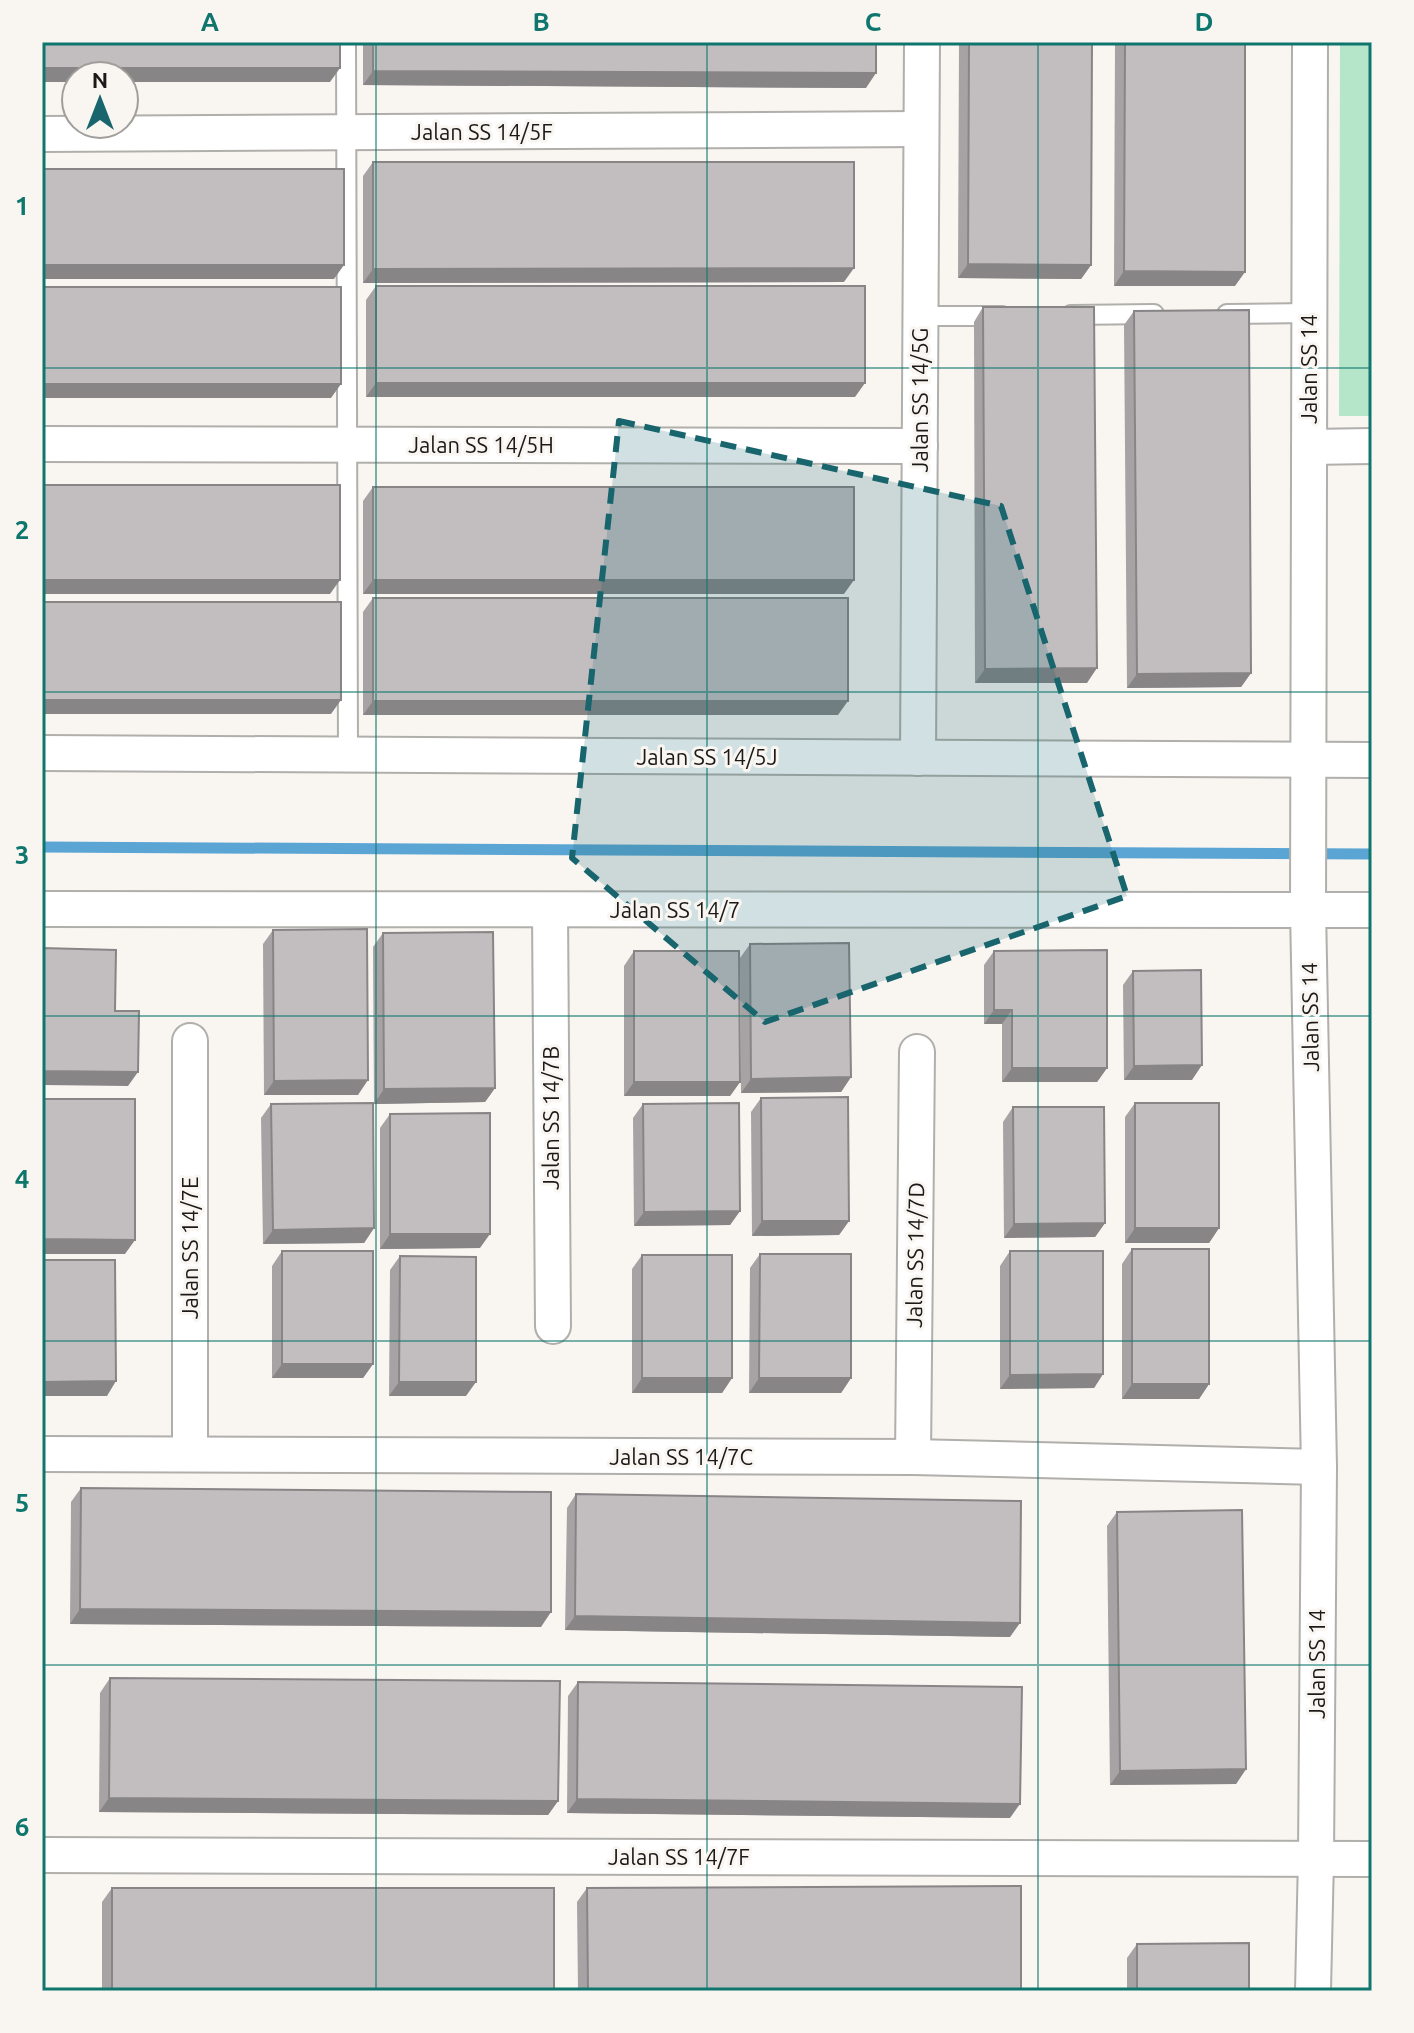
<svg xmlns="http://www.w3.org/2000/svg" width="1414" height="2033" viewBox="0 0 1414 2033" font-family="Ubuntu,sans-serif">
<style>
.green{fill:#b6e6c9}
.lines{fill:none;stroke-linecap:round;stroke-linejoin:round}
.stream{stroke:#5ba5d4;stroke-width:11}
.service-casing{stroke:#b1afab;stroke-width:22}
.minor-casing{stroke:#b1afab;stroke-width:38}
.service{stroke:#fff;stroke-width:18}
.minor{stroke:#fff;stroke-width:34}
.wall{fill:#a7a3a5}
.shaded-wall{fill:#888586}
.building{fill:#c2bec0;stroke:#888586;stroke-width:2}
.marked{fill:#18656d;fill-opacity:0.2;stroke:#18656d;stroke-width:6;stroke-dasharray:16 10;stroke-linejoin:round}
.grid{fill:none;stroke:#0f766e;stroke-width:2;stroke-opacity:0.55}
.labels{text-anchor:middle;stroke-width:6;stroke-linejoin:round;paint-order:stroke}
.street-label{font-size:22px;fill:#1b1a19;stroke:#f9f6f2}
.neatline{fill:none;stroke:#0f766e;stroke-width:3}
.grid-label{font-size:26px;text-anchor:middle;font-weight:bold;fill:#0f766e}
</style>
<rect width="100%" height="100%" fill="#f9f6f2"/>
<g class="green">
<path d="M1340,42H1372V416H1339Z"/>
<path d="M1372,1440V1787H1370Z"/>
</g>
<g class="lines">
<path class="stream" d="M42,847L1372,854"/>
<g class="service-casing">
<g id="service">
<path d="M346,42L348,755"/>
<path d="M1227,314L1309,313"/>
<path d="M1071,315L1154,314"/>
<path d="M920,316H1002"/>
</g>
</g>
<g class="minor-casing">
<g id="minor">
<path d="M1310,42L1308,910L1319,1467L1316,1858L1313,1991"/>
<path d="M42,134L921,129"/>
<path d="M42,444L920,446"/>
<path d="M1309,447L1372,446"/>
<path d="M42,753L1372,760"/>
<path d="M918,758L922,42"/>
<path d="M42,909L1372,910"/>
<path d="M550,910L553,1326"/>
<path d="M190,1041V1454"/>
<path d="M42,1454L913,1457L1319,1467"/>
<path d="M913,1457L917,1052"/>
<path d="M42,1855L1372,1859"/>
</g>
</g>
<use href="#service" class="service"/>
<use href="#minor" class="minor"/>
</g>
<g class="wall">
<path d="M363,42H876L866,88L363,85Z"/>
<path d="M959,42H1092L1091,265L1081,279L958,278Z"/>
<path d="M1115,42H1245L1235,286H1114Z"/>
<path d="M373,162L844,282L363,283V176Z"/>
<path d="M376,286L855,397H366V300Z"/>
<path d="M983,307L1087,683H975L974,322Z"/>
<path d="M1134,311L1251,673L1241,687L1127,688L1124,325Z"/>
<path d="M373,487L844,594H363V501Z"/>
<path d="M373,598L838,715H363V612Z"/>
<path d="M273,930L358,1095H264L263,944Z"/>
<path d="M383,933L495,1088L485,1102L374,1104L373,947Z"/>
<path d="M750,944L851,1077L841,1092L741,1093L740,958Z"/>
<path d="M634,951L740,1082L730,1096H624V966Z"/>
<path d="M994,951L1107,1068L1097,1082H1002V1024H984V965Z"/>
<path d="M1133,971L1192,1080H1124L1123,985Z"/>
<path d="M761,1098L849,1221L839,1235L752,1236L751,1112Z"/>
<path d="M1135,1103L1219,1228L1209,1243H1125V1117Z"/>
<path d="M271,1104L374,1228L364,1243L263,1244L261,1118Z"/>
<path d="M643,1104L740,1211L730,1225L634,1226L633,1118Z"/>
<path d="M1013,1107L1105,1223L1095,1237L1004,1238L1003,1122Z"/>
<path d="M390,1114L480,1248L380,1249V1128Z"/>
<path d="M1132,1249L1209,1384L1199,1399H1122V1264Z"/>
<path d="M282,1251L373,1364L363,1378H272V1266Z"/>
<path d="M1010,1251L1103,1374L1094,1388L1000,1389V1266Z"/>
<path d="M760,1254L851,1378L841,1393H749L750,1268Z"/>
<path d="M642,1255L732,1378L722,1393H632V1269Z"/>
<path d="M400,1256L466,1396H389L390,1270Z"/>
<path d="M81,1488L541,1627L70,1624L71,1502Z"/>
<path d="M576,1494L1010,1637L565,1630L567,1508Z"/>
<path d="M1117,1512L1246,1769L1236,1784L1110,1785L1107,1526Z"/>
<path d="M110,1678L558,1801L548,1815L99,1812L100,1693Z"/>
<path d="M578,1682L1010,1818L567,1813L568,1696Z"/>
<path d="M112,1888L554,1991H102V1902Z"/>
<path d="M587,1888L1020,1991H578L577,1902Z"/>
<path d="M1137,1944L1249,1991H1127V1958Z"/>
</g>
<g class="shaded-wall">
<path d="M42,68H340L330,82H124V76H76V82H42Z"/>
<path d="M373,71L876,73L866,88L363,85Z"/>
<path d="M968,264L1091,265L1081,279L958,278Z"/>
<path d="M42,265H344L334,279H42Z"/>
<path d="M854,268L844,282L363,283L373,269Z"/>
<path d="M1124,271L1245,272L1235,286H1114Z"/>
<path d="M376,383H865L855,397H366Z"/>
<path d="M42,384H341L331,398H42Z"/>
<path d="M42,580H340L330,594H42Z"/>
<path d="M373,580H854L844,594H363Z"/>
<path d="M1097,668L1087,683H975L985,669Z"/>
<path d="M1251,673L1241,687L1127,688L1137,674Z"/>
<path d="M42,700H341L331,714H42Z"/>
<path d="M373,701H848L838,715H363Z"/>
<path d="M994,1010H1012L1002,1024H984Z"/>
<path d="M1202,1065L1192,1080H1124L1134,1066Z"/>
<path d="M1012,1068H1107L1097,1082H1002Z"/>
<path d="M42,1071L138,1072L128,1086L42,1085Z"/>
<path d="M851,1077L841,1092L741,1093L751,1079Z"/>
<path d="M368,1080L358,1095H264L274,1081Z"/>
<path d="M634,1082H740L730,1096H624Z"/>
<path d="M495,1088L485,1102L374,1104L384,1089Z"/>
<path d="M740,1211L730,1225L634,1226L644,1212Z"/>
<path d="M762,1221H849L839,1235L752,1236Z"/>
<path d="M1105,1223L1095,1237L1004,1238L1014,1224Z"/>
<path d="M374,1228L364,1243L263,1244L273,1230Z"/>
<path d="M1135,1228H1219L1209,1243H1125Z"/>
<path d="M390,1234H490L480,1248L380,1249Z"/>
<path d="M42,1239L135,1240L125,1254H42Z"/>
<path d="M282,1364H373L363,1378H272Z"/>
<path d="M1103,1374L1094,1388L1000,1389L1010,1375Z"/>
<path d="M642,1378H732L722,1393H632Z"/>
<path d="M759,1378H851L841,1393H749Z"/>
<path d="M116,1381L107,1396H42V1382Z"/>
<path d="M399,1382H476L466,1396H389Z"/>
<path d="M1132,1384H1209L1199,1399H1122Z"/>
<path d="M80,1609L551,1612L541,1627L70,1624Z"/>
<path d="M575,1616L1020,1623L1010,1637L565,1630Z"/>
<path d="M1246,1769L1236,1784L1110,1785L1120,1771Z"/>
<path d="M109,1798L558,1801L548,1815L99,1812Z"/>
<path d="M577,1799L1020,1804L1010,1818L567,1813Z"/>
<path d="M1021,1989L1020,1991H588Z"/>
</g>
<g class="building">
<rect x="42" y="42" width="298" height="26"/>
<path d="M373,42H876V73L373,71Z"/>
<path d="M969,42H1092L1091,265L968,264Z"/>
<path d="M1125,42H1245V272L1124,271Z"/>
<path d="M373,162H854V268L373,269Z"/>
<rect x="42" y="169" width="302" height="96"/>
<rect x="376" y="286" width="489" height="97"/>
<rect x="42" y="287" width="299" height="97"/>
<path d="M983,307H1094L1097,668L985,669Z"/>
<path d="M1249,310L1251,673L1137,674L1134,311Z"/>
<rect x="42" y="485" width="298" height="95"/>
<rect x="373" y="487" width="481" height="93"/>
<rect x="373" y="598" width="475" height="103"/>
<rect x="42" y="602" width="299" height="98"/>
<path d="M367,929L368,1080L274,1081L273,930Z"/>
<path d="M493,932L495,1088L384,1089L383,933Z"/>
<path d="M849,943L851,1077L751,1079L750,944Z"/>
<path d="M42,948L116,950L115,1011H139L138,1072L42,1071Z"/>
<path d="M1107,950V1068H1012V1010H994V951Z"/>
<path d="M634,951H739L740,1082H634Z"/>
<path d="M1201,970L1202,1065L1134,1066L1133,971Z"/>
<path d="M848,1097L849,1221H762L761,1098Z"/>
<path d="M42,1099H135V1240L42,1239Z"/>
<path d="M373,1103L374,1228L273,1230L271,1104Z"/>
<path d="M739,1103L740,1211L644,1212L643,1104Z"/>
<rect x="1135" y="1103" width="84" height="125"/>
<path d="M1013,1107H1104L1105,1223L1014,1224Z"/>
<path d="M490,1113V1234H390V1114Z"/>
<rect x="1132" y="1249" width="77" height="135"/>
<rect x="282" y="1251" width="91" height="113"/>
<path d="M1010,1251H1103V1374L1010,1375Z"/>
<path d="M760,1254H851V1378H759Z"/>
<rect x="642" y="1255" width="90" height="123"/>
<path d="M400,1256L476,1257V1382H399Z"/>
<path d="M42,1260H115L116,1381L42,1382Z"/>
<path d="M81,1488L551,1492V1612L80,1609Z"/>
<path d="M576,1494L1021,1501L1020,1623L575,1616Z"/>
<path d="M1242,1510L1246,1769L1120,1771L1117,1512Z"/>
<path d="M110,1678L560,1681L558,1801L109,1798Z"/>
<path d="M578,1682L1022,1687L1020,1804L577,1799Z"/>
<path d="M1021,1886V1989L588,1991L587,1888Z"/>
<rect x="112" y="1888" width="442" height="103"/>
<path d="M1249,1943V1991H1137V1944Z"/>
</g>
<path class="marked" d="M619,421L1001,506L1127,896L765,1022L572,858Z"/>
<path class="grid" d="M376,42V1991M707,42V1991M1038,42V1991M42,368H1372M42,692H1372M42,1016H1372M42,1341H1372M42,1665H1372"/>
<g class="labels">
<g class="street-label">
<text x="482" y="140">Jalan SS 14/5F</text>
<text transform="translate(1309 369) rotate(-90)" y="8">Jalan SS 14</text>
<text transform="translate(920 400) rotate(-90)" y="8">Jalan SS 14/5G</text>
<text x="481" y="453">Jalan SS 14/5H</text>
<text x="707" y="765">Jalan SS 14/5J</text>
<text x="675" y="918">Jalan SS 14/7</text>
<text transform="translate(1310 1017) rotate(-91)" y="8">Jalan SS 14</text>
<text transform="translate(551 1118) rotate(-90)" y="8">Jalan SS 14/7B</text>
<text transform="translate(190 1248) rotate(-90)" y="8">Jalan SS 14/7E</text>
<text transform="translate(915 1255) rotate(-89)" y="8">Jalan SS 14/7D</text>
<text x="681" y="1465">Jalan SS 14/7C</text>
<text transform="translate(1317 1664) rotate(-90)" y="8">Jalan SS 14</text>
<text x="679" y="1865">Jalan SS 14/7F</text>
</g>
</g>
<rect width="1414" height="2033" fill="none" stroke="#f9f6f2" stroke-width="88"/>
<g transform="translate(100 100)"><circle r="38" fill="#f9f6f2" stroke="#a09e9b" stroke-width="2"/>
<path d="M0-6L14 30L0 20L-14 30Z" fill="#18656d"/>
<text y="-12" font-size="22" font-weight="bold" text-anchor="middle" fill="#1b1a19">N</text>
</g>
<rect x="44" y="44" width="1326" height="1945" class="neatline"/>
<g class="grid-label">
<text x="210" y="31">A</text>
<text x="541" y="31">B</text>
<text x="873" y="31">C</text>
<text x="1204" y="31">D</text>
<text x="22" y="215">1</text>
<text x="22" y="539">2</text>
<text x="22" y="864">3</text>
<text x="22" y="1188">4</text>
<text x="22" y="1512">5</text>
<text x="22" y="1836">6</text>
</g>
</svg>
